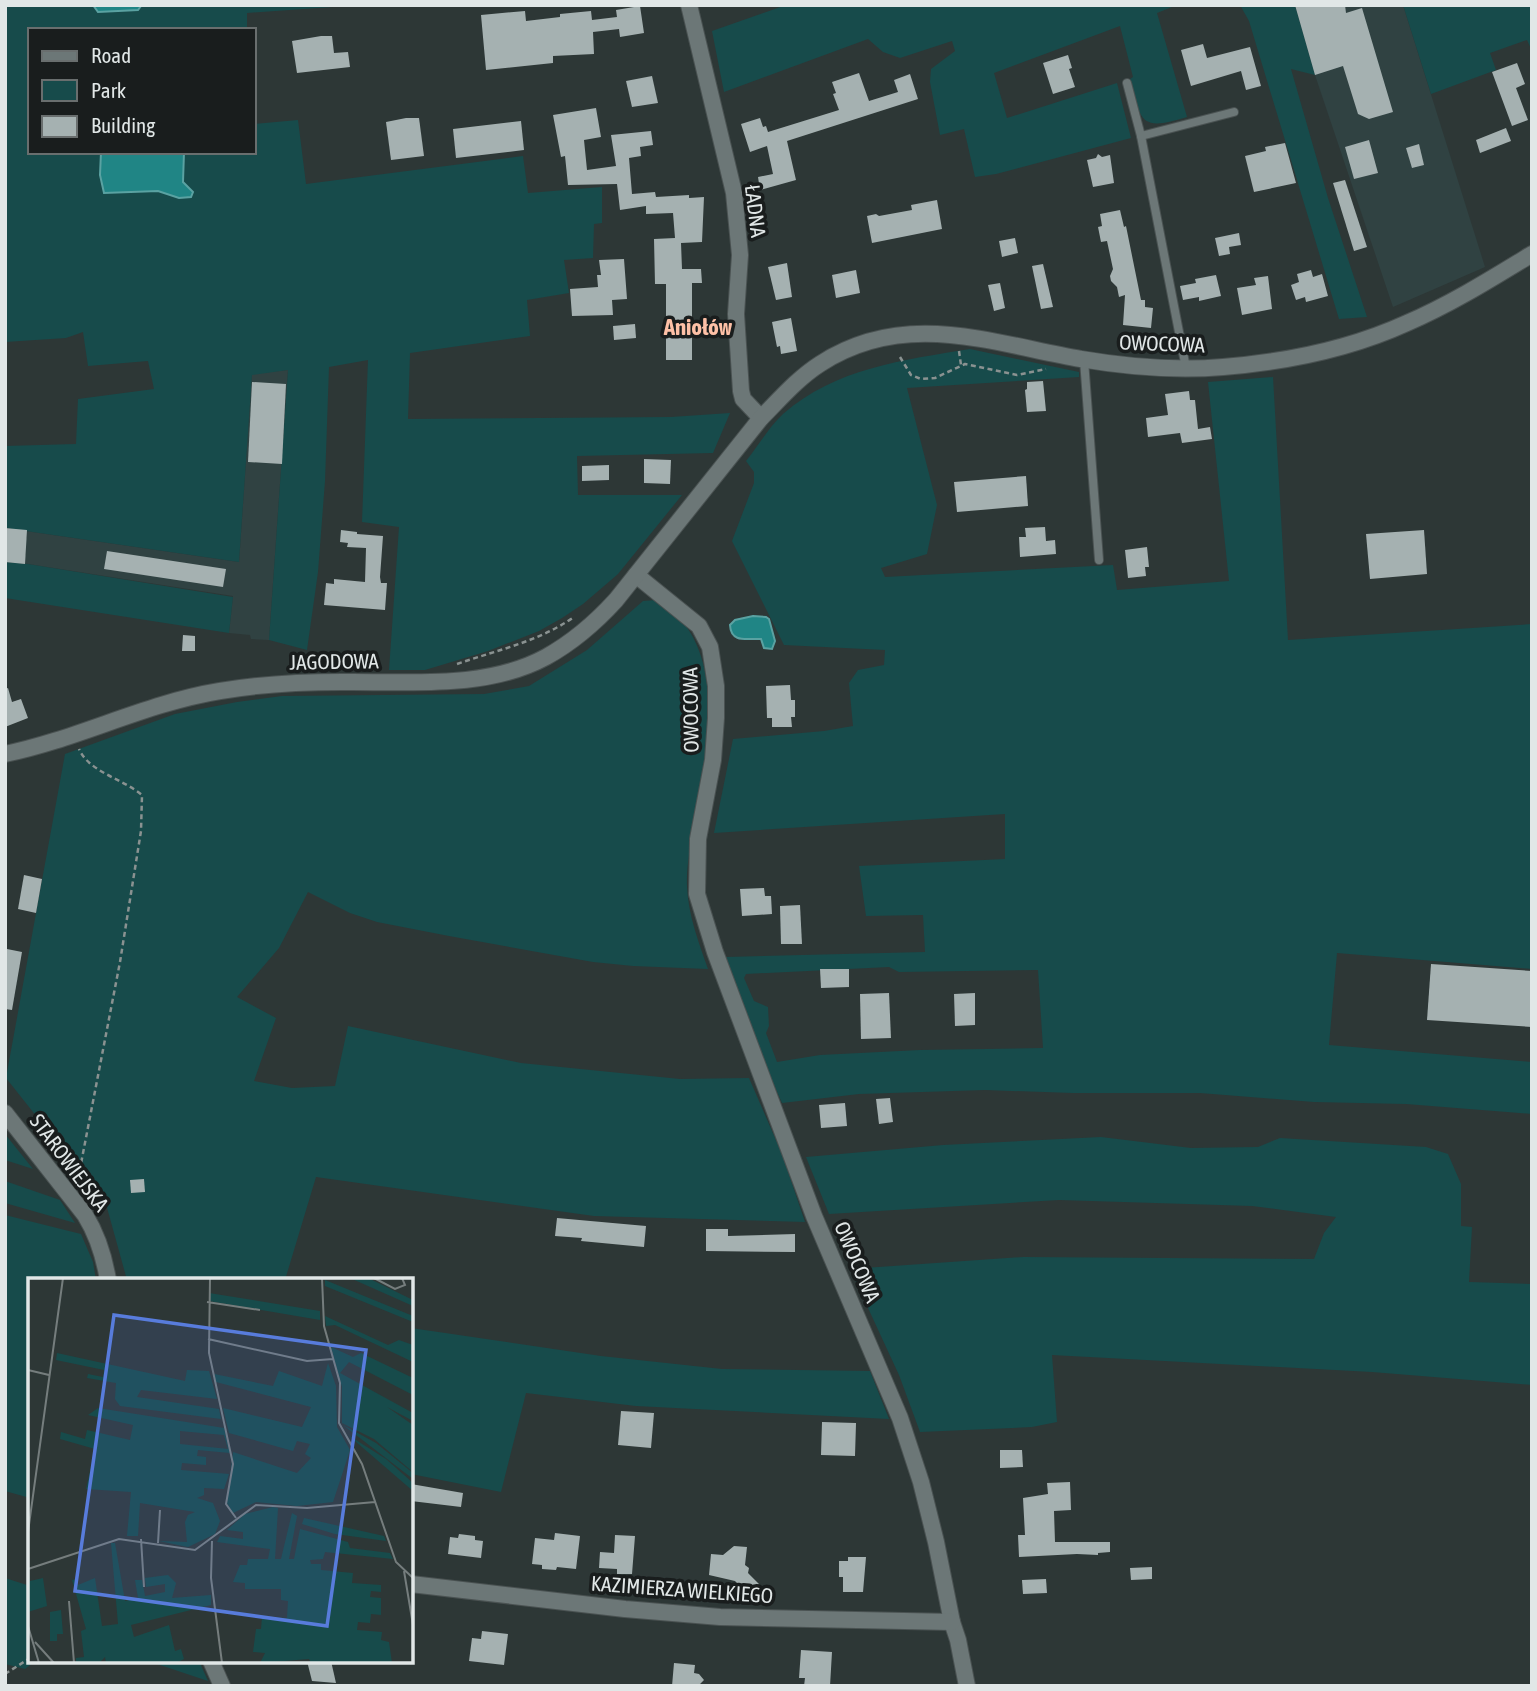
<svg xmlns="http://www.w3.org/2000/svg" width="1537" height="1691" viewBox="0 0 1537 1691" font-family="'Asap Condensed',sans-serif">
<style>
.built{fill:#304242}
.green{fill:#174b4b;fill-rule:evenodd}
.water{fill:#208585;stroke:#5aa2a2;stroke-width:2}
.building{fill:#a5b1b1}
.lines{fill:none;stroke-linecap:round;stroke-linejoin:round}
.service-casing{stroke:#4a5252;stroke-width:10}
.minor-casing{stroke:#4a5252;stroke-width:18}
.path{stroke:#8a9291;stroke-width:2.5;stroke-dasharray:5 3.5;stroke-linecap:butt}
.service{stroke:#6c7777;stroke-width:8}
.minor{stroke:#6c7777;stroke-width:16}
.labels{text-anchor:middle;stroke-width:7;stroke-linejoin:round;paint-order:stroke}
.street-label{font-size:21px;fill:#e1e7e7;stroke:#191d1d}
.neighbourhood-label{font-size:23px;font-weight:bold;fill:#fec0a6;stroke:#191d1d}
.inset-road{fill:none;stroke:#757d7d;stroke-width:2}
.view{fill:#587cdc;fill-opacity:0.15;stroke:#587cdc;stroke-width:3.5}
.inset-edge{fill:none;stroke:#e1e7e7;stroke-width:3.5}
</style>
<rect width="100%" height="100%" fill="#2d3736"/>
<g class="built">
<path d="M1295,5H1403L1485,267L1393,307L1315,75Z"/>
<path d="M288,370L269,640L251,639L250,635L229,633L233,596L28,564L5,562V528L239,562L252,374Z"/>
</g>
<g class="green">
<path d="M5,5H93L98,12L138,10L141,5H361L247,13V30H30V152H101L104,193L158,191L179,198L183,182L184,152H254V124L298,120L306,184L523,156L528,193L602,187V223L594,224L593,258L564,260L569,293L527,300L530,336L410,353L408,419L671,417L730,413L713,453L577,456L578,495H682L618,574L583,604L562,618L539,631L488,651L425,670H389L399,527L362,522L368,360L329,367L325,481L318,572L307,650L269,640L288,370L252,375L239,562L5,528V446L76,444L78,399L154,389L148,361L88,366L83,332L66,338L5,342Z"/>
<path d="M786,5H1177L1157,13L1187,117C1139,132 1141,121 1130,79L1133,77L1120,26L994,73L1007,118L1117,83L1131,138L996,174L975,177L964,129L940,135L930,82L931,69L955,51L952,41L900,58L883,52L868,39L724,92L712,31Z"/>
<path d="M1240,5H1295L1315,75L1291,69L1328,198L1367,317L1339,319L1249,21Z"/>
<path d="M1403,5H1532V51L1527,40L1490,53L1496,70L1431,94Z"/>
<path d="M970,349L1079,372V377L907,388L937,505L927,554L881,568L885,577L1113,565L1117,590L1229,581L1208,382L1273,377L1288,640L1532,624V969L1337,953L1329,1045L1532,1062V1114L1406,1104L1314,1102L1200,1093H1073L985,1090L859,1094L782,1103L765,1065L726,957L925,952L923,915L866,916L859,866L1005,859V814L714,833L733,739L824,731L853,726L849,683L858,670L884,665L885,650L784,645L732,541L754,483V472L746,461C758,446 769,427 783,414C836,368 903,360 970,349ZM889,967L899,972L1038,970L1043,1048L920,1050L820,1055L777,1062L766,1033L769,1026L768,1007L754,1001L744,978L746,974Z"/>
<path d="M5,562L28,564L233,597L229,633L5,598Z"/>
<path d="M656,600C666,609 681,618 688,629C722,680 706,759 696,817C692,839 686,864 687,886C688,915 699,943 708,969L633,966L593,962L449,936L377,922L350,913L308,892L279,948L237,997L276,1018L254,1081L292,1088L335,1086L348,1026L521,1063L680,1079L749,1078L782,1154L805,1222L594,1216L316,1177L285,1280H127L106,1204L6,1078L65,754L175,714L237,702L282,696L484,694L529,686L587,650L643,601Z"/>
<path d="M5,1134L33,1169L5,1160Z"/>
<path d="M1101,1137L1191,1148L1258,1147L1280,1138L1426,1147L1448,1154L1461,1184V1226L1472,1227L1469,1282L1532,1284V1385L1372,1372L1052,1355L1057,1422L1032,1427L920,1432L899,1375L850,1269L1023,1257L1314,1259L1324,1233L1336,1217L1252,1206L1059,1200L829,1214L806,1157L943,1145Z"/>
<path d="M5,1181L60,1200L75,1223L5,1203Z"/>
<path d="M5,1215L81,1234L93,1262L96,1280H30V1498L5,1491Z"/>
<path d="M411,1328L601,1356L722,1369L870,1371L889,1419L636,1406L526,1393L501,1492L411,1474Z"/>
<path d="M5,1578L30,1586V1661H35L25,1669L5,1664Z"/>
<path d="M148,1661H199L208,1681Z"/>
</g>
<g class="water">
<path d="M93,5H141V6L138,10L98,12Z"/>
<path d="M101,152H184L183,182L193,192L191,197L179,198L158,191L104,193L100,175Z"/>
<path d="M753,616L766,617L769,619L775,641L772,649L764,648L761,639C748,638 731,644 730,625L735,620Z"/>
</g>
<g class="building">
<path d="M1295,5H1345L1346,13L1362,8L1393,112L1369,119L1358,114L1343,66L1315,75Z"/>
<path d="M640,6L644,33L620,37L619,29L593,32L594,54L553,56V63L486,70L481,15L525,11L526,21L560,17V14L591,11L592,20L617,17L616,10Z"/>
<path d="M321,36H332L334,53L348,52L350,67L297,73L292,41Z"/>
<path d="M1203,44L1207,58L1250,47L1261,86L1246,90L1241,71L1191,86L1181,50Z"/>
<path d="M1068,55L1072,68L1069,69L1075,87L1053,94L1043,63Z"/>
<path d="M1517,63L1525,84L1516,88L1528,120L1512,126L1492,72Z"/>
<path d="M859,73L869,101L898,92L894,80L910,74L918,99L787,141L796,180L760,190L758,177L773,174L767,146L750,152L741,124L760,118L763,127L766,126L768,132L839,110L833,94L836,93L832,82Z"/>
<path d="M652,76L658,103L632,107L626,81Z"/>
<path d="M596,108L601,137L584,140L587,170L616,166L611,135L651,131L653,145L640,147L641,156L629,158L632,194L655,192L656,197L689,195V198L704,197L702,242L681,243L682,269H701L702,283H692V360H666V284H655L654,239L675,238L673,213L646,214V206L620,210L617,184L568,185L565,156L561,157L553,115Z"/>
<path d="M406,118H419L424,156L391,160L386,122Z"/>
<path d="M521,121L524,150L456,158L453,129Z"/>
<path d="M1506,128L1511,141L1480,153L1476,140Z"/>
<path d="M1369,140L1378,173L1354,179L1345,147Z"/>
<path d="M1285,143L1296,183L1254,192L1245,156L1266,151L1265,147Z"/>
<path d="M1419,144L1424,165L1412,168L1406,148Z"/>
<path d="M1098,154L1102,157L1110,155L1114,183L1093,187L1087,160L1096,158Z"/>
<path d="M1345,180L1367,247L1354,251L1333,183Z"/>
<path d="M937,200L942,229L872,243L867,216L876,214L879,216L912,210L911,205Z"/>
<path d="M1120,210L1124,227L1126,226L1141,300H1145V307L1153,308L1151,328L1123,325L1125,295L1119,297L1117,287L1111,281L1110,276L1113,269L1107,241L1101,242L1098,227L1102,226L1100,214Z"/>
<path d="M1239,233L1241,245L1229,247L1230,254L1219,256L1215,238Z"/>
<path d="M1015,238L1018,253L1002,257L999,241Z"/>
<path d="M624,259L627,299L612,300L613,315L572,316L570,289L598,287L597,275H601L599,260Z"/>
<path d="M787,263L792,297L776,300L768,267Z"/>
<path d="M1043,264L1053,307L1041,309L1032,266Z"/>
<path d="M856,270L860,293L836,298L832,275Z"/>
<path d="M1311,270L1313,277L1322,274L1328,296L1306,302L1305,297L1296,300L1291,285L1299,282L1297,274Z"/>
<path d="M1216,275L1221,296L1199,301V297L1183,300L1180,286L1196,283L1195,279Z"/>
<path d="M1268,276L1272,309L1242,315L1237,288L1256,285L1254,278Z"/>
<path d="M1000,283L1005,308L994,311L988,285Z"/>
<path d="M791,318L797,351L781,354L780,346L777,347L772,322Z"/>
<path d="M635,324L636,338L614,340L613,326Z"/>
<path d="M1043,381L1046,411L1027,412L1025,390L1027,389V382Z"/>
<path d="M252,382L286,384L282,464L248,462Z"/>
<path d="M1189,391L1190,400H1195L1198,429L1210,427L1212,439L1182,443L1180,433L1148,437L1146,418L1168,415L1165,394Z"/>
<path d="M644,459L671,460L670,484L644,483Z"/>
<path d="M609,465V480L582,481V466Z"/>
<path d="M1026,476L1028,506L957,512L954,482Z"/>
<path d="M1045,527L1046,541L1055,540L1056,554L1020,557L1019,537H1026L1025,528Z"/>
<path d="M5,528L27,530L25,564L5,562Z"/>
<path d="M341,530L357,532V534L383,536L380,577L381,583H387L385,610L324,605L326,583L334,584V579L365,582L366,548L347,547L348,543L340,542Z"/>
<path d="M1424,530L1427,574L1370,579L1366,534Z"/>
<path d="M1147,547L1149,567H1145L1146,576L1128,578L1125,550Z"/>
<path d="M107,551L226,569L223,587L104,569Z"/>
<path d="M183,635L195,636V651H182Z"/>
<path d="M790,685L791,700H795V717H791L792,727H772V718H767L766,686Z"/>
<path d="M8,688L12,702L21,699L28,718L5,727V689Z"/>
<path d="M24,875L42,879L36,913L18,909Z"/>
<path d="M764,888L765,896H771L772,914L742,916L740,889Z"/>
<path d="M800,905L802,944H781L780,906Z"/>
<path d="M7,949L22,952L12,1010L5,1009Z"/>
<path d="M1431,964L1532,971V1027L1427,1020Z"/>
<path d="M820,969H849V987L821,988Z"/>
<path d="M889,993L891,1038L861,1039L860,994Z"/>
<path d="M975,993V1025L955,1026L954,994Z"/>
<path d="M890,1098L893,1122L879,1124L876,1099Z"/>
<path d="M845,1103L847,1126L821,1128L819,1105Z"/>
<path d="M144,1179L145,1192L131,1193L130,1180Z"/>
<path d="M557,1218L646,1226L644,1247L581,1241L582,1238L555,1236Z"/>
<path d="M706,1229H728V1236L795,1234V1252L706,1251Z"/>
<path d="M621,1411L654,1413L651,1448L618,1445Z"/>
<path d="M822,1422L856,1423L855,1456L821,1455Z"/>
<path d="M1000,1450H1022L1023,1467L1000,1468Z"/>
<path d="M1070,1482L1071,1510L1054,1511L1055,1542H1110V1552L1098,1553V1555L1077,1554L1019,1557L1018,1535H1025L1023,1498L1048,1494L1047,1483Z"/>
<path d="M411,1484L463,1493L461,1507L411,1501Z"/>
<path d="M555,1533L580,1536L576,1569L557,1567L556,1570L542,1569V1565L532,1564L535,1538L554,1540Z"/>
<path d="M459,1534L475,1536V1540L483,1541L481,1558L448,1554L450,1537L458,1538Z"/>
<path d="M615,1535L635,1536L632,1574H617V1569L599,1568L600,1552L614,1553Z"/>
<path d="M734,1546L747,1547L745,1565L749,1568L748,1573L759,1584L747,1594L735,1581L709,1575L711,1554L723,1555Z"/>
<path d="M848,1557H866L863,1592H843V1577H839V1561H848Z"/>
<path d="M1152,1567V1579L1131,1580L1130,1568Z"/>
<path d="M1046,1579L1047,1593L1023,1594L1022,1580Z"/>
<path d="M482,1631L508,1634L504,1665L469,1661L472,1638L481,1639Z"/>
<path d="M801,1650L832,1652L830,1686H804L805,1678H799Z"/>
<path d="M307,1661H331L336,1683L312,1681Z"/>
<path d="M674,1663L695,1665L694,1673L699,1674L704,1680L698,1686H672Z"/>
</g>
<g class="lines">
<g class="service-casing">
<g id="service">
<path d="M1127,83L1141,136L1186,368"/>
<path d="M1141,136L1234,112"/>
<path d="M1084,360L1099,560"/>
</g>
</g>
<g class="minor-casing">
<g id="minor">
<path d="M689,5L734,193L740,255L736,314L741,391L743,399L761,418"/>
<path d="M636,575L699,626L710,647L716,686V718L713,760L698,839L697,894L715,952L814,1216L900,1418L921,1482L936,1542L952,1622L958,1640L967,1686"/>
<path d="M5,754C78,739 146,703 220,691C261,684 301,682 342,682C409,681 485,690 546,657C573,642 596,622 616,600L761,418C780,399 798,378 820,364C905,309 990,343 1081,359C1128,367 1176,371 1223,367C1285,362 1350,349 1407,323C1451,304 1491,279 1532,254"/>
<path d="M5,1113L85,1215C98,1236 104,1256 108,1280"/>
<path d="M411,1584L625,1609L720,1617L952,1622"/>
<path d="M211,1661L222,1686"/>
</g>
</g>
<g class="path">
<path d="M959,351L961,365"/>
<path d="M900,357L911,375L921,379L935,378L965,364L1017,375L1046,369"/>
<path d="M457,664C497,650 538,642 574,617"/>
<path d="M78,1179L120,962L141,831L142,795C123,779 89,772 79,749"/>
<path d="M5,1674L30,1658"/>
</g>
<use href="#service" class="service"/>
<use href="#minor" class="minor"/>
</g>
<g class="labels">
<g class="street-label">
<text transform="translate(755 211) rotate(83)" y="7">ŁADNA</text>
<text transform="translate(1162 344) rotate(2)" y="7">OWOCOWA</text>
<text transform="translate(334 662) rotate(-1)" y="7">JAGODOWA</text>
<text transform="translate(691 710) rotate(-91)" y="7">OWOCOWA</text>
<text transform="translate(69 1163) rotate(53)" y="7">STAROWIEJSKA</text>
<text transform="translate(857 1262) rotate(67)" y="7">OWOCOWA</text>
<text transform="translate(682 1590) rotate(4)" y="7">KAZIMIERZA WIELKIEGO</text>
</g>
<g class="neighbourhood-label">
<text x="698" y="335">Aniołów</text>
</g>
</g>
<g transform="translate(28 1278)">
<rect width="385" height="385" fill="#2d3736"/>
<path d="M322,0H340L385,22V28ZM297,2L385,38V44L297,8ZM181,15L292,33V42L181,23ZM297,38L360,67L371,62L385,67V84L307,47L298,48ZM303,69L325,79L333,75L385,100V117L321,84L312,95L385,135V143L359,129L385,147V194L346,161L314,145V109ZM29,75L157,103L159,92L181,93L189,121L113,112L109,119L191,131L193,141L92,128L87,121L88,105L59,100L60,96L75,99L76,92L28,82ZM300,85L308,108L309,149L322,172L305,224L269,228L228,224L205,235L199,225L205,174L269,195L283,180L277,176L282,166L269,163L265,173L201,155L195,130L274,149L283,129L188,104L186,96L245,108L251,93L294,108ZM70,130L196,150L202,175L170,172L169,178L178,179V187L154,185L153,192L201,196L196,211L176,210V217L169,220L185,225L192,243L187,256L160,269L131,263L159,264L157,244L160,237L167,234L112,225L110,258H99L103,214L58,211L67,171L32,161L33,154L57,161L59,152L102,162L105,147L60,137ZM152,153L196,157L200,171L152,166ZM315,147L348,165L385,195V201ZM320,157L358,181L385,205V213ZM245,229L250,230L247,281H253L264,235L269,238L261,281H266L272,251L320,264L322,270L362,275L365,281L297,274L295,281L282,282L283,286H293V292L325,295L324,305L353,307V314L343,313L342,319L353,320V337L343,336L342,345L330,344L329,352L354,354L353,362L361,364L364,385H283L281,381L232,385L237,375L225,374L228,351H233L234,339L259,340L260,323L253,322V311H217V305L205,304L212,287H219L220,281H240L242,271L189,264L192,258L215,261V254L199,252L217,236ZM276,240L356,258L358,263L307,256L274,246ZM83,265H87L97,323L110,320L107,302H114L117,318L137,314V306L118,309L117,300L140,297L148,305L144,320L183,317V327L103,347L106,359L141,347L147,373L153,371L156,381L148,385H78L77,379L71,385H48V380L56,379L53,353L58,351L44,302L49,301L50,307L67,300L74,348L90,346ZM0,295L2,303L15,300L19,328L0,334ZM33,332L35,356H29V363H22V334Z" fill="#174b4b" fill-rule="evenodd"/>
<path class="inset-road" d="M182,0L181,75L205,186L198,226L208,240M294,0L296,48L312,105L311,145L334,186L368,284L385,300M346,0L367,11L377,7L374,0M179,24L232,32M180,61L279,83L305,81M0,92L21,97M0,254L35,0M113,261L116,309M184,263L183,300L194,385M130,265L132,232M0,291L91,261L167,272L228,227L279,230L347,224M376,293L385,347M41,323L46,385M0,348L11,385M7,364L26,385"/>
<path class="view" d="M86,37L338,72L299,348L47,313Z"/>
<rect width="385" height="385" class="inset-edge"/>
</g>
<rect width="1537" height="1691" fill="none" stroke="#e1e7e7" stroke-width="14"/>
<rect x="28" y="28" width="228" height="126" fill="#191d1d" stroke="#696e6e" stroke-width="2"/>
<rect x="42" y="51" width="35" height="10" fill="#6c7777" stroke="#696e6e" stroke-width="2"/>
<text x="91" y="63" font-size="21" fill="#e1e7e7">Road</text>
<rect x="42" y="80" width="35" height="21" fill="#174b4b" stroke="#696e6e" stroke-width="2"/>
<text x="91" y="98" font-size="21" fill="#e1e7e7">Park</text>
<rect x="42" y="116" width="35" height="21" fill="#a5b1b1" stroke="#696e6e" stroke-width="2"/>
<text x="91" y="133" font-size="21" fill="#e1e7e7">Building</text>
</svg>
